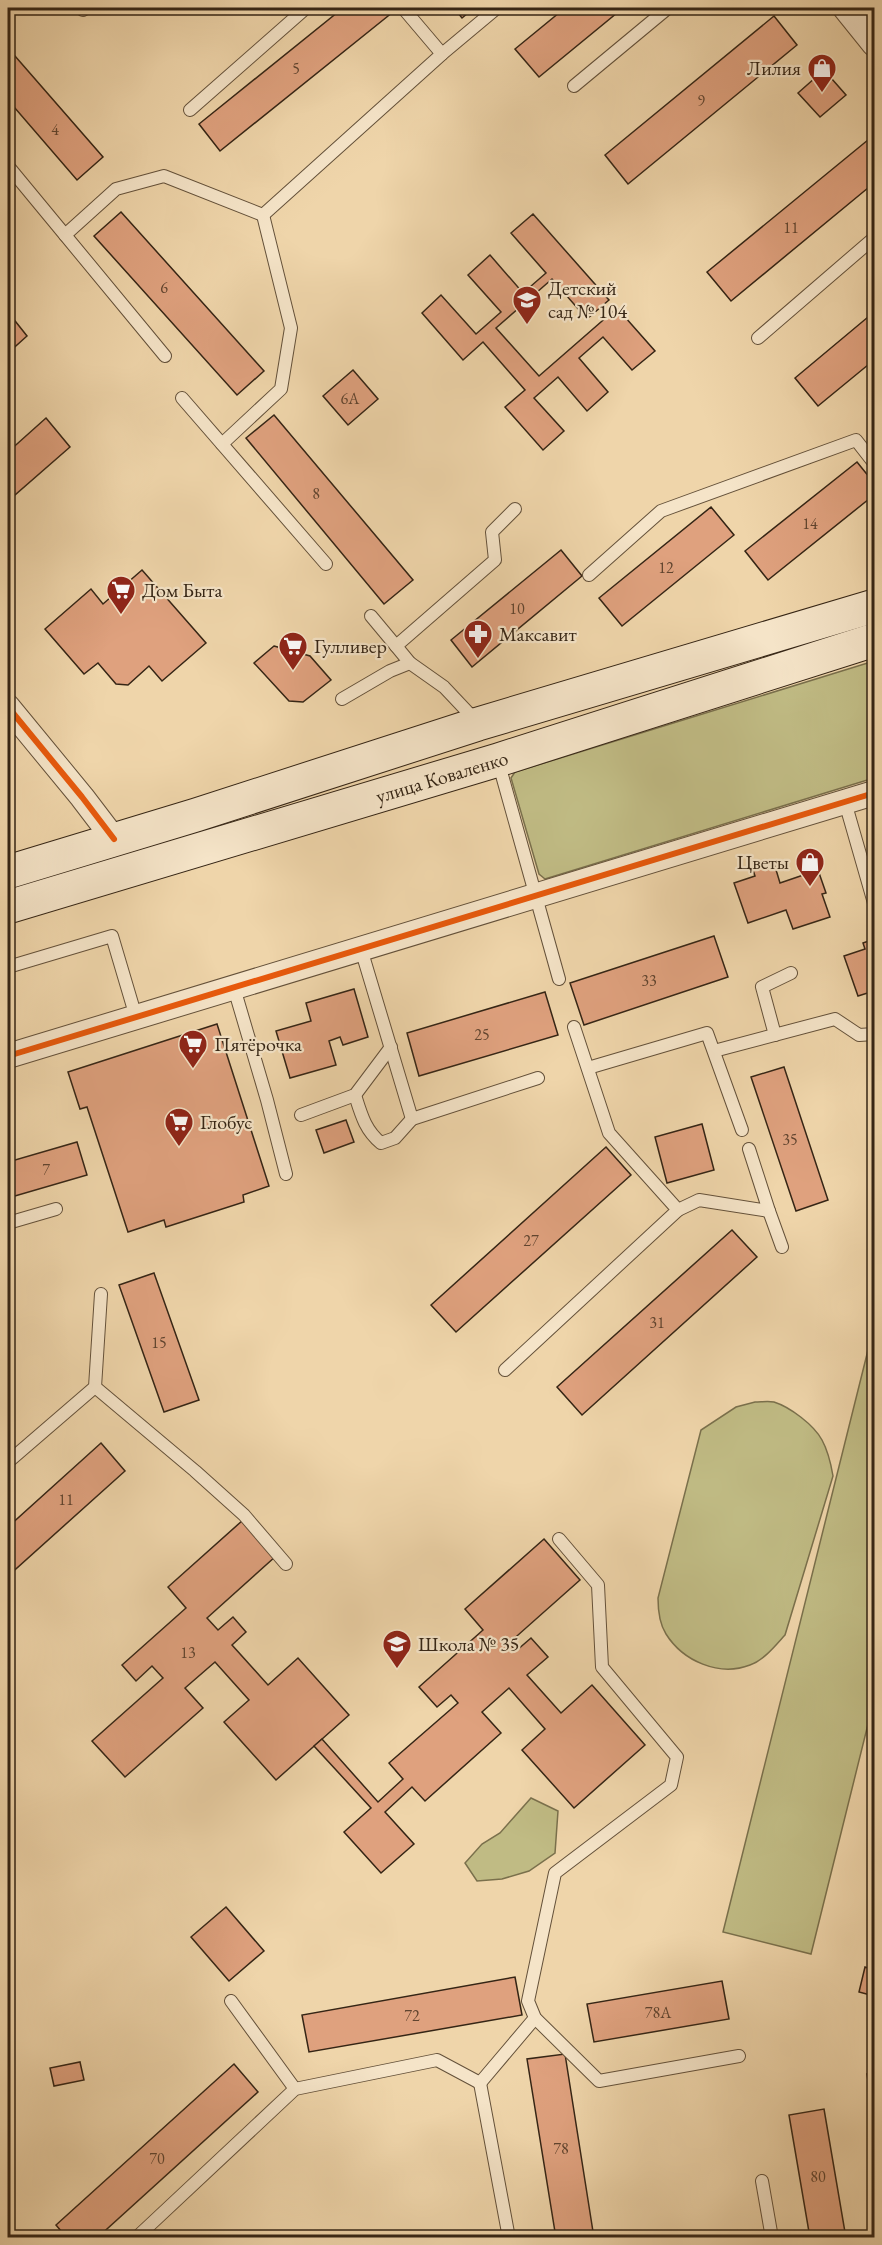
<svg xmlns="http://www.w3.org/2000/svg" width="882" height="2245" viewBox="0 0 882 2245" font-family="'EB Garamond',serif">
<style>
.green{fill:#c0bb84;stroke:#7a704c;stroke-width:1.5}
.building{fill:#dfa17e;stroke:#352515;stroke-width:1.5}
.lines{fill:none;stroke-linecap:round;stroke-linejoin:round}
.service-casing{stroke:#64513a;stroke-width:14}
.minor-casing{stroke:#64513a;stroke-width:26}
.secondary-casing{stroke:#352515;stroke-width:35}
.service{stroke:#f5e4c8;stroke-width:12}
.minor{stroke:#f5e4c8;stroke-width:24}
.secondary{stroke:#f5e4c8;stroke-width:33}
.cycleway-casing{stroke:#f5e4c8;stroke-width:10}
.cycleway{stroke:#e8590c;stroke-width:6}
.labels{text-anchor:middle;stroke-width:4.5;stroke-linejoin:round;paint-order:stroke}
.number-label{font-size:16px;fill:#60442f}
.poi-label{font-size:20px;fill:#352515;stroke:#f5e4c8;text-anchor:start}
.street-label{font-size:20px;fill:#352515;stroke:#f5e4c8}
</style>
<rect width="100%" height="100%" fill="#efd5aa"/>
<filter id="stains"><feTurbulence type="fractalNoise" baseFrequency=".00333" numOctaves="4"/><feColorMatrix values="0 0 0 0 .2 0 0 0 0 .09 0 0 0 0 .02 0 0 0 .5 -.17"/></filter>
<radialGradient id="worn" r=".72"><stop offset=".6" stop-color="#630" stop-opacity="0"/><stop offset="1" stop-color="#630" stop-opacity=".3"/></radialGradient>
<g class="green">
<path d="M874,661V778L545,879L539,874L511,778L515,772Z"/>
<path d="M874,1326V1700L811,1954L723,1932Z"/>
<path d="M755,1402C761,1402 768,1401 774,1402C790,1407 814,1425 822,1440C828,1451 831,1464 833,1476L785,1635C775,1646 764,1660 750,1665C719,1677 683,1661 666,1634C659,1623 658,1611 658,1598L701,1430L736,1407Z"/>
<path d="M531,1798L558,1811L555,1853L529,1871L502,1879L477,1881L465,1863L482,1844L500,1833Z"/>
</g>
<g class="building">
<path d="M343,8H389L393,12L220,151L199,124Z"/>
<path d="M454,8H474L462,18Z"/>
<path d="M565,8H623L539,77L515,49Z"/>
<path d="M774,16L797,45L628,184L605,155Z"/>
<path d="M8,48L103,157L77,180L8,100Z"/>
<path d="M824,70L846,95L820,117L798,93Z"/>
<path d="M874,135V183L731,301L707,272Z"/>
<path d="M121,212L264,371L237,395L94,236Z"/>
<path d="M533,214L609,300L587,319L552,279L496,328L539,376L617,308L655,351L632,370L603,337L579,358L608,392L587,411L558,377L534,398L564,431L543,450L505,407L525,390L483,342L463,360L422,313L441,295L476,334L501,312L468,275L490,255L523,293L546,273L511,233Z"/>
<path d="M8,312L27,336L8,353Z"/>
<path d="M874,312V360L818,406L795,378Z"/>
<path d="M353,370L378,399L348,425L323,396Z"/>
<path d="M274,415L413,580L384,604L246,438Z"/>
<path d="M46,418L70,447L8,501V452Z"/>
<path d="M857,462L874,483V495L768,580L745,551Z"/>
<path d="M711,507L734,535L622,626L599,598Z"/>
<path d="M561,550L582,576L472,667L451,640Z"/>
<path d="M142,570L206,643L162,681L149,666L128,685L116,684L98,663L84,674L45,629L91,589L103,604Z"/>
<path d="M274,646L310,656L331,680L303,702L289,701L254,663Z"/>
<path d="M774,863L780,883L818,870L826,893L822,894L830,917L793,929L786,910L748,923L734,883L755,876L753,870Z"/>
<path d="M714,936L728,977L584,1025L570,983Z"/>
<path d="M874,939V991L858,996L844,956L865,949L863,943Z"/>
<path d="M354,989L368,1037L343,1045L340,1037L329,1041L336,1065L290,1078L276,1031L311,1021L306,1003Z"/>
<path d="M545,992L558,1035L419,1076L407,1033Z"/>
<path d="M217,1024L269,1186L243,1195L244,1202L166,1227L164,1220L128,1232L87,1107L80,1109L68,1072Z"/>
<path d="M784,1067L828,1200L796,1211L751,1077Z"/>
<path d="M346,1120L354,1142L324,1153L316,1130Z"/>
<path d="M702,1124L714,1170L667,1183L655,1137Z"/>
<path d="M77,1142L87,1175L8,1198V1162Z"/>
<path d="M606,1147L631,1175L456,1332L431,1305Z"/>
<path d="M732,1230L757,1257L582,1415L557,1387Z"/>
<path d="M154,1273L199,1400L164,1412L119,1285Z"/>
<path d="M101,1443L125,1471L8,1576V1527Z"/>
<path d="M243,1520L276,1556L207,1618L218,1630L233,1617L246,1632L232,1645L268,1685L298,1658L349,1715L276,1780L224,1722L249,1700L215,1662L185,1688L203,1708L125,1777L92,1741L163,1678L152,1666L136,1681L122,1665L186,1608L168,1587Z"/>
<path d="M544,1539L580,1580L509,1643L516,1651L531,1638L548,1657L527,1675L561,1713L592,1685L645,1745L574,1808L522,1750L545,1729L509,1688L482,1712L501,1733L425,1801L412,1787L385,1812L414,1844L381,1873L344,1832L371,1808L314,1746L322,1739L378,1802L403,1779L389,1763L458,1703L451,1695L437,1707L419,1687L483,1630L465,1609Z"/>
<path d="M226,1907L264,1951L229,1981L191,1937Z"/>
<path d="M865,1967L874,1970V1996L859,1992Z"/>
<path d="M515,1977L522,2015L309,2052L302,2015Z"/>
<path d="M722,1981L729,2019L594,2042L587,2004Z"/>
<path d="M565,2054L594,2238H556L527,2059Z"/>
<path d="M80,2062L84,2080L54,2086L50,2068Z"/>
<path d="M234,2064L258,2092L97,2238H67L56,2225Z"/>
<path d="M874,2073V2108L872,2109L867,2074Z"/>
<path d="M824,2109L846,2238H810L789,2115Z"/>
</g>
<g class="lines">
<g class="service-casing">
<g id="service">
<path d="M403,8L442,54"/>
<path d="M83,10L86,8"/>
<path d="M574,86L668,8"/>
<path d="M190,110L306,8"/>
<path d="M8,166L65,235L116,189L164,176L263,215"/>
<path d="M263,215L442,54L497,8"/>
<path d="M65,235L165,356"/>
<path d="M758,338L874,238"/>
<path d="M182,398L326,564"/>
<path d="M222,444L281,389L291,328L263,215"/>
<path d="M589,575L661,511L856,440L874,463"/>
<path d="M371,616L396,646"/>
<path d="M342,699L390,671L410,663"/>
<path d="M478,723L444,687L410,663L396,646L495,560L492,532L515,509"/>
<path d="M498,761L559,979"/>
<path d="M845,802L874,903"/>
<path d="M361,949L412,1119L538,1078"/>
<path d="M8,967L112,936L136,1017"/>
<path d="M234,988L267,1100L286,1174"/>
<path d="M775,1035L762,987L791,973"/>
<path d="M714,1051L835,1019L859,1035L874,1034"/>
<path d="M588,1068L707,1033L742,1130"/>
<path d="M355,1095C361,1114 365,1130 381,1143L395,1138L412,1119"/>
<path d="M301,1115L355,1095L391,1047"/>
<path d="M678,1210L699,1200L769,1211L749,1149"/>
<path d="M769,1211L782,1247"/>
<path d="M8,1223L56,1209"/>
<path d="M505,1370L678,1210L609,1133L574,1027"/>
<path d="M95,1387L195,1471L244,1515L286,1564"/>
<path d="M8,1462L95,1387L101,1294"/>
<path d="M559,1539L598,1585L602,1667L677,1757L671,1785L555,1873L528,2001L535,2018L599,2081L739,2056"/>
<path d="M231,2001L295,2089"/>
<path d="M480,2083L509,2238"/>
<path d="M480,2083L535,2018"/>
<path d="M762,2181L772,2238"/>
<path d="M136,2238L295,2089L437,2060L480,2083"/>
</g>
</g>
<g class="minor-casing">
<g id="minor">
<path d="M845,8L874,44"/>
<path d="M8,707L82,797L114,839"/>
<path d="M8,1056L874,793"/>
</g>
</g>
<g class="secondary-casing">
<g id="secondary">
<path d="M8,872L196,815L478,724L874,606"/>
<path id="s1" d="M8,907L498,760L874,640"/>
</g>
</g>
<use href="#service" class="service"/>
<use href="#minor" class="minor"/>
<use href="#secondary" class="secondary"/>
<g class="cycleway-casing">
<g id="cycleway">
<path d="M8,707L82,797L114,839"/>
<path d="M8,1056L874,793"/>
</g>
</g>
<use href="#cycleway" class="cycleway"/>
</g>
<defs>
<g id="shop-pin" transform="scale(1.5)"><path d="M0 17L-7.5 6A9.5 9.5 0 1 1 7.5 6Z" fill="#8f2418" stroke="#f5e4c8"/><path d="M-5-2.5h2.3a2.7 3.5 0 0 1 5.4 0H5L5.5 6h-11ZM-1.5-2.5h3a1.5 2.3 0 0 0-3 0Z" fill="#fff"/></g>
<g id="school-pin" transform="scale(1.5)"><path d="M0 17L-7.5 6A9.5 9.5 0 1 1 7.5 6Z" fill="#8f2418" stroke="#f5e4c8"/><path d="M0-5L7-2L0 1L-7-2ZM-4 1L0 2.5L4 1V4Q0 6-4 4Z" fill="#fff"/></g>
<g id="supermarket-pin" transform="scale(1.5)"><path d="M0 17L-7.5 6A9.5 9.5 0 1 1 7.5 6Z" fill="#8f2418" stroke="#f5e4c8"/><path d="M-6-5.5h2.5l.6 2H6L4.5 2H-2.5L-4.4-4H-6ZM-1.5 3.2a1.3 1.3 0 1 0 .1 0ZM3 3.2a1.3 1.3 0 1 0 .1 0Z" fill="#fff"/></g>
<g id="pharmacy-pin" transform="scale(1.5)"><path d="M0 17L-7.5 6A9.5 9.5 0 1 1 7.5 6Z" fill="#8f2418" stroke="#f5e4c8"/><path d="M-2-6h4v4h4v4h-4v4h-4v-4h-4v-4h4Z" fill="#fff"/></g>
</defs>
<g fill-rule="evenodd">
<use href="#shop-pin" x="822" y="68"/>
<use href="#school-pin" x="527" y="300"/>
<use href="#supermarket-pin" x="121" y="590"/>
<use href="#pharmacy-pin" x="478" y="634"/>
<use href="#supermarket-pin" x="293" y="646"/>
<use href="#shop-pin" x="810" y="862"/>
<use href="#supermarket-pin" x="193" y="1044"/>
<use href="#supermarket-pin" x="179" y="1122"/>
<use href="#school-pin" x="397" y="1644"/>
</g>
<g class="labels">
<g class="number-label">
<text x="296" y="74">5</text>
<text x="701" y="106">9</text>
<text x="55" y="135">4</text>
<text x="791" y="233">11</text>
<text x="164" y="293">6</text>
<text x="350" y="404">6А</text>
<text x="316" y="499">8</text>
<text x="810" y="529">14</text>
<text x="666" y="573">12</text>
<text x="517" y="614">10</text>
<text x="649" y="986">33</text>
<text x="482" y="1040">25</text>
<text x="790" y="1145">35</text>
<text x="46" y="1175">7</text>
<text x="531" y="1246">27</text>
<text x="657" y="1328">31</text>
<text x="159" y="1348">15</text>
<text x="66" y="1505">11</text>
<text x="188" y="1658">13</text>
<text x="658" y="2018">78А</text>
<text x="412" y="2021">72</text>
<text x="561" y="2154">78</text>
<text x="157" y="2164">70</text>
<text x="818" y="2182">80</text>
</g>
<g class="poi-label">
<text x="801" y="75" text-anchor="end">Лилия</text>
<text x="548" y="295">Детский<tspan x="548" dy="23">сад № 104</tspan></text>
<text x="142" y="597">Дом Быта</text>
<text x="499" y="641">Максавит</text>
<text x="314" y="653">Гулливер</text>
<text x="789" y="869" text-anchor="end">Цветы</text>
<text x="214" y="1051">Пятёрочка</text>
<text x="200" y="1129">Глобус</text>
<text x="418" y="1651">Школа № 35</text>
</g>
<g class="street-label">
<text dy="7" stroke="none"><textPath href="#s1" startOffset="453">улица Коваленко</textPath></text>
</g>
</g>
<rect width="882" height="2245" fill="none" stroke="#efd5aa" stroke-width="30"/>
<rect x="9" y="9" width="864" height="2227" fill="none" stroke="#352515" stroke-width="3"/>
<rect x="15" y="15" width="852" height="2215" fill="none" stroke="#352515" stroke-width="1.5"/>
<rect width="100%" height="100%" filter="url(#stains)"/>
<rect width="100%" height="100%" fill="url(#worn)"/>
</svg>
